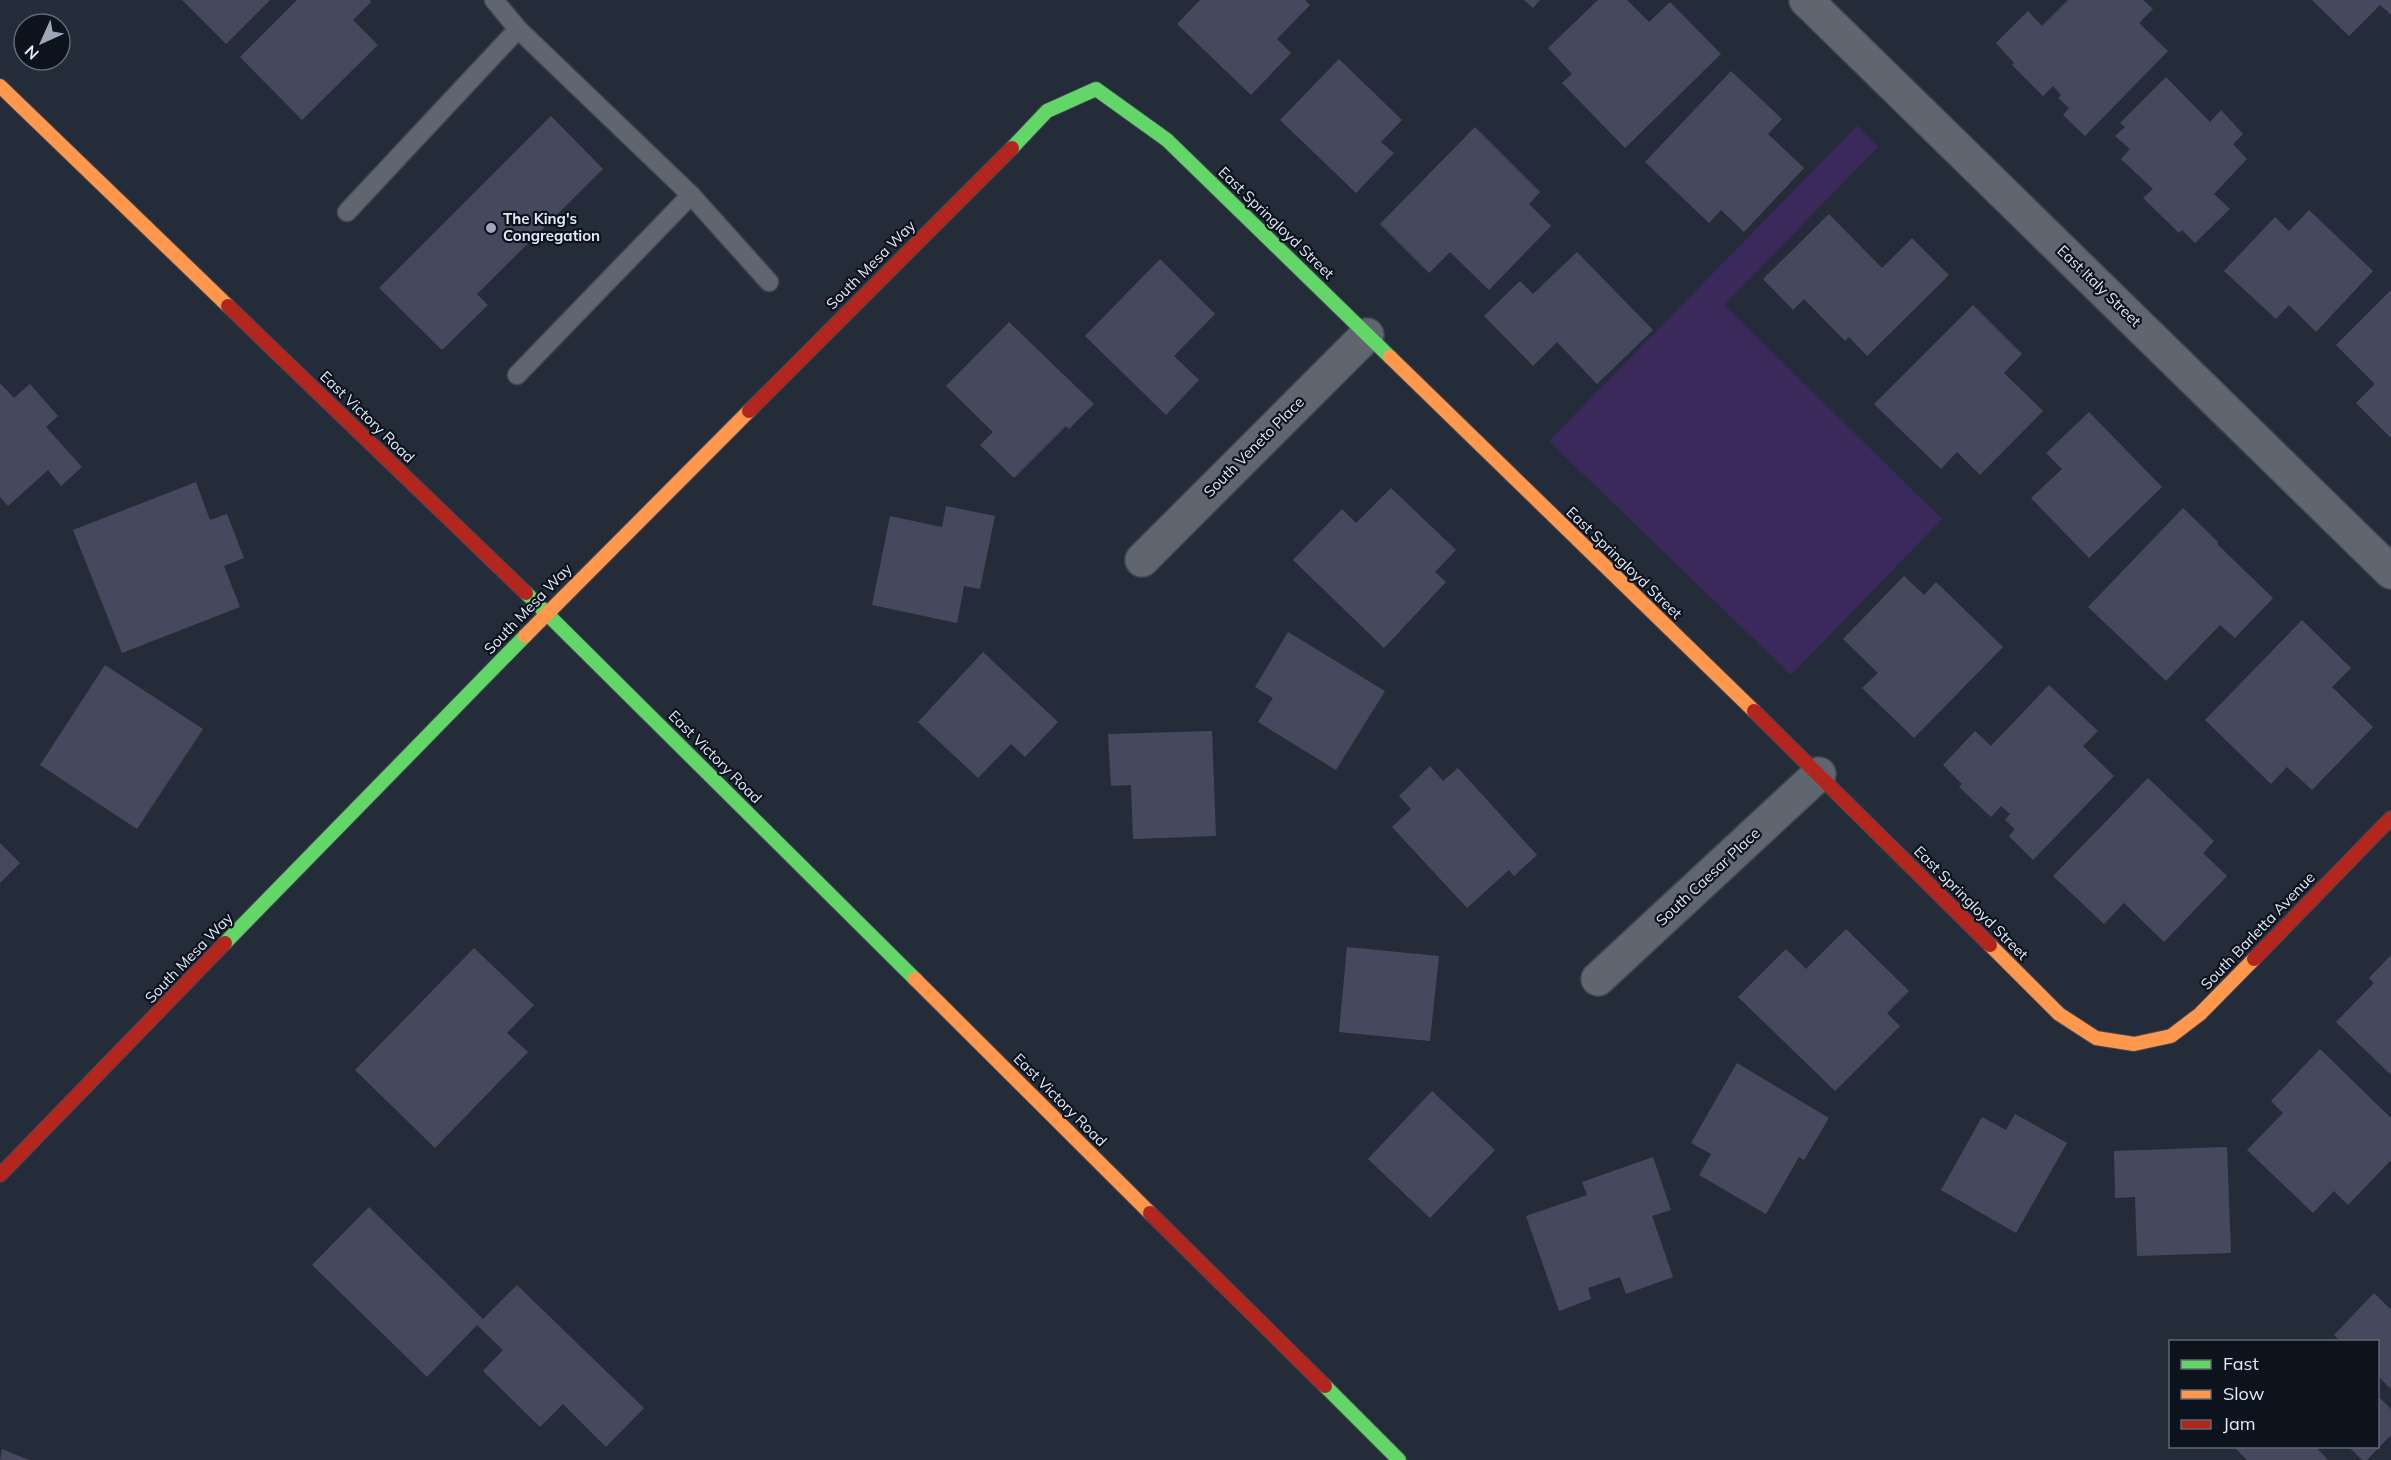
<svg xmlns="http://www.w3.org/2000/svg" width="2391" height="1460" viewBox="0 0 2391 1460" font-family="Mulish,sans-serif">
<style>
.green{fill:#3b295c}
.building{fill:#46495e}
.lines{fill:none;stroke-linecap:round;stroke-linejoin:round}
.lane-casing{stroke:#414753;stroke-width:21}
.street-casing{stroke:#414753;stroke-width:36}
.fast-casing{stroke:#414753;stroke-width:16}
.slow-casing{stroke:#414753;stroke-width:16}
.jam-casing{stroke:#414753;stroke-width:16}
.lane{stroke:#606670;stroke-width:18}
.street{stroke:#606670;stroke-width:33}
.fast{stroke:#63d668;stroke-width:14}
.slow{stroke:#ff974d;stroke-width:14}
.jam{stroke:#b3261e;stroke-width:14}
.poi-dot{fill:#9ea7b6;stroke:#0c131d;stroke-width:2}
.labels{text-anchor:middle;stroke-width:4.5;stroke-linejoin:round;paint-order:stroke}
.poi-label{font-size:15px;font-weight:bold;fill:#dfe9f8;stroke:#0c131d;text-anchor:start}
.street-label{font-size:15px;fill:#dfe9f8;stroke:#0c131d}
</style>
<rect width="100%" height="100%" fill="#242c3a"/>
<path class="green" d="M1857,126L1878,147L1724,305L1942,519L1791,675L1549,441Z"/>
<g class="building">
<path d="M182,0H270L226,44Z"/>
<path d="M297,0H370L371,2L353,20L378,45L302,120L240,57Z"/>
<path d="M1200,0H1305L1310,5L1277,39L1291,53L1251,95L1177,24Z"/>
<path d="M1524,0H1540L1533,8Z"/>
<path d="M1598,0H1627L1649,22L1670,2L1721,54L1625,148L1562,83L1572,74L1548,48Z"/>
<path d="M2068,0H2143L2153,9L2139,23L2168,51L2085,136L2063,115L2069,108L2058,98L2061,95L2053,86L2043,96L2012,65L2014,63L1996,43L2028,11L2042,26Z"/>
<path d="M2312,0H2391V15L2380,5L2349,36Z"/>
<path d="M1339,59L1402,120L1381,142L1394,153L1356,193L1280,120Z"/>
<path d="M1731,71L1782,119L1768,134L1804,168L1744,232L1721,210L1709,223L1645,162Z"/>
<path d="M2166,77L2210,122L2221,110L2243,134L2233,144L2247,159L2214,194L2230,209L2195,243L2182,230L2179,233L2143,198L2153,189L2121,159L2130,149L2115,136L2125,127L2120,123Z"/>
<path d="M551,116L603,169L477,294L488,305L442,350L379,288Z"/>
<path d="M1475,127L1540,192L1529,204L1551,226L1489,290L1450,252L1429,273L1380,224Z"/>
<path d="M2309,210L2373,271L2316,332L2289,305L2276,319L2224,271L2275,217L2289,231Z"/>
<path d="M1829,214L1882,268L1912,238L1949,275L1867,356L1849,337L1845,341L1804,299L1793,310L1763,279Z"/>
<path d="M1577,252L1653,330L1597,384L1557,342L1533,366L1484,316L1520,281L1533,294Z"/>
<path d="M1160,259L1215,314L1174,356L1199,380L1166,415L1085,336Z"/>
<path d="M2391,290V438L2356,403L2375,384L2336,345Z"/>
<path d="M1973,305L2022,354L2004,373L2043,411L1980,475L1957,452L1941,469L1874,404Z"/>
<path d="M1009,322L1094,404L1069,429L1066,426L1014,478L980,445L993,432L946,386Z"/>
<path d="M0,383L14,398L30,384L58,416L46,427L82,467L61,486L48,470L8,506L0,497Z"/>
<path d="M2089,412L2162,487L2089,558L2031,498L2062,469L2046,453Z"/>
<path d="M196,482L210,520L227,514L244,558L224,566L240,607L122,653L73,530Z"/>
<path d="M1391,488L1456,550L1435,572L1446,582L1384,648L1293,560L1342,509L1356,523Z"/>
<path d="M946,506L995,516L980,589L964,586L957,623L872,605L890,516L942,527Z"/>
<path d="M2183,508L2218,542L2217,544L2273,598L2235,638L2220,625L2166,681L2088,607Z"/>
<path d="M1904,576L1924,595L1936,582L2003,647L1914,738L1862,688L1878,673L1843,639Z"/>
<path d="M2302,620L2351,668L2332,687L2373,727L2312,790L2287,767L2271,784L2205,720Z"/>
<path d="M1288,632L1385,691L1336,770L1258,722L1273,698L1255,687Z"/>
<path d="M983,652L1058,722L1025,757L1011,744L978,778L918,722Z"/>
<path d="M105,665L203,729L137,829L40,765Z"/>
<path d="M2049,685L2098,731L2083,746L2114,776L2033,860L2009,836L2015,829L2005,820L2010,814L2001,806L1991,817L1959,787L1962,784L1943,765L1975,731L1991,746Z"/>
<path d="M1212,731L1216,836L1133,839L1131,785L1111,786L1108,734Z"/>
<path d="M1430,766L1443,781L1458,768L1537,855L1514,876L1509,870L1467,908L1392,827L1411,809L1399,796Z"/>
<path d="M2148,778L2214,841L2203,853L2227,876L2164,942L2124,903L2104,924L2053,876Z"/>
<path d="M0,843L20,863L0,883Z"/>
<path d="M1846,929L1909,991L1887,1013L1900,1026L1835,1091L1738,997L1786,949L1806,969Z"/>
<path d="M1347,947L1439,956L1430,1041L1339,1032Z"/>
<path d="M474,948L534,1005L507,1033L528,1052L435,1148L355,1070Z"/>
<path d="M2391,955V1075L2336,1022L2374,983L2369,978Z"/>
<path d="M2320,1049L2391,1118V1160L2348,1205L2334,1191L2313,1213L2247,1150L2283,1113L2271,1101Z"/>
<path d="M1737,1063L1829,1118L1804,1160L1799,1157L1766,1214L1699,1175L1711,1154L1691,1143Z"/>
<path d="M1432,1091L1495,1150L1430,1218L1368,1159Z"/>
<path d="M2015,1114L2067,1143L2016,1233L1941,1190L1982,1117L2006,1130Z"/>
<path d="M2227,1147L2231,1253L2137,1256L2135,1197L2115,1198L2114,1151Z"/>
<path d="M1653,1157L1671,1210L1652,1216L1673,1277L1626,1294L1620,1277L1588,1288L1591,1299L1559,1311L1526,1216L1587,1195L1582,1182Z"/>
<path d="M369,1207L483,1319L517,1285L644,1408L606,1447L563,1404L540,1427L483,1371L503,1350L477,1325L427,1377L312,1265Z"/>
<path d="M2374,1293L2391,1310V1389L2378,1376V1342H2341L2334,1335Z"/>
<path d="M2378,1396L2391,1409V1435L2367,1460H2362L2348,1446H2378Z"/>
<path d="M2233,1446H2315L2328,1460H2247Z"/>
<path d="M2,1449L29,1460H0Z"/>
</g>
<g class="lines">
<g class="lane-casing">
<g id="lane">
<path d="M494,0L518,29L691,195L769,282"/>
<path d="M347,212L518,29"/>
<path d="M517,375L691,195"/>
</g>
</g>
<g class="street-casing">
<g id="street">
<path d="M1806,0L2391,572"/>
<path d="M1142,560L1367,335"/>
<path d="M1598,979L1819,774"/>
</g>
</g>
<g class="fast-casing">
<g id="fast">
<path d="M1012,148L1047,111L1096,89L1167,140L1390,357"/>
<path d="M526,593L915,979"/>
<path d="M225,943L525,636"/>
<path d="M1325,1386L1399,1460"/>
</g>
</g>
<g class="slow-casing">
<g id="slow">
<path d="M0,86L228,306"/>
<path d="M1390,357L1754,711"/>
<path d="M525,636L749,411"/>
<path d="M1990,945L2059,1014L2096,1038L2134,1044L2171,1036L2200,1014L2254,959"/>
<path d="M915,979L1150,1213"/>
</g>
</g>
<g class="jam-casing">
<g id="jam">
<path d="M228,306L526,593"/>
<path d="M749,411L1012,148"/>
<path d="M1754,711L1990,945"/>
<path d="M2254,959L2391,818"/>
<path d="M0,1175L225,943"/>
<path d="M1150,1213L1325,1386"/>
</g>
</g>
<use href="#lane" class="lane"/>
<use href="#street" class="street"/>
<use href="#fast" class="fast"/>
<use href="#slow" class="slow"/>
<use href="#jam" class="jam"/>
</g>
<circle class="poi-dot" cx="491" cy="228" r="6"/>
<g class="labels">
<g class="poi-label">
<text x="503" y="224">The King's<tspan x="503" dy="17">Congregation</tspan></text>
</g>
<g class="street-label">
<text transform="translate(1276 223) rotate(44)" y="5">East Springloyd Street</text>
<text transform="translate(871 265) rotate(-45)" y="5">South Mesa Way</text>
<text transform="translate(2099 286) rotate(44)" y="5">East Italy Street</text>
<text transform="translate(367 417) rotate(44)" y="5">East Victory Road</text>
<text transform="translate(1254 447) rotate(-45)" y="5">South Veneto Place</text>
<text transform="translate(1624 563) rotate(44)" y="5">East Springloyd Street</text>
<text transform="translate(528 609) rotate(-46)" y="5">South Mesa Way</text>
<text transform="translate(715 757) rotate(45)" y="5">East Victory Road</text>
<text transform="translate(1708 877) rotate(-43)" y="5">South Caesar Place</text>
<text transform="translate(1971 903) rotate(45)" y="5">East Springloyd Street</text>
<text transform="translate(2258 931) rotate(-46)" y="5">South Barletta Avenue</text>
<text transform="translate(189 958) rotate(-46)" y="5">South Mesa Way</text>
<text transform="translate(1060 1100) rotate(45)" y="5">East Victory Road</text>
</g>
</g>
<rect x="2169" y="1340" width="210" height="108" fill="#0c131d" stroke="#606975" stroke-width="1.5"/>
<rect x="2181" y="1360" width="30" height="9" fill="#63d668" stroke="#606975" stroke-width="1.5"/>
<text x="2223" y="1370" font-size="18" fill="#dfe9f8">Fast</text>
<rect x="2181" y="1390" width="30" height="9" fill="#ff974d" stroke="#606975" stroke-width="1.5"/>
<text x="2223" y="1400" font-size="18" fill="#dfe9f8">Slow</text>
<rect x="2181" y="1420" width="30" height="9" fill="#b3261e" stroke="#606975" stroke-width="1.5"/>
<text x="2223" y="1430" font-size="18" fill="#dfe9f8">Jam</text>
<g transform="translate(42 42) rotate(225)"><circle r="28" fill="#0c131d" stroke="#606975" stroke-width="1.5"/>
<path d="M0-4.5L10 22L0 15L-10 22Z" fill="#9ea7b6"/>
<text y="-9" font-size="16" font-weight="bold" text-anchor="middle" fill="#dfe9f8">N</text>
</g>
</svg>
